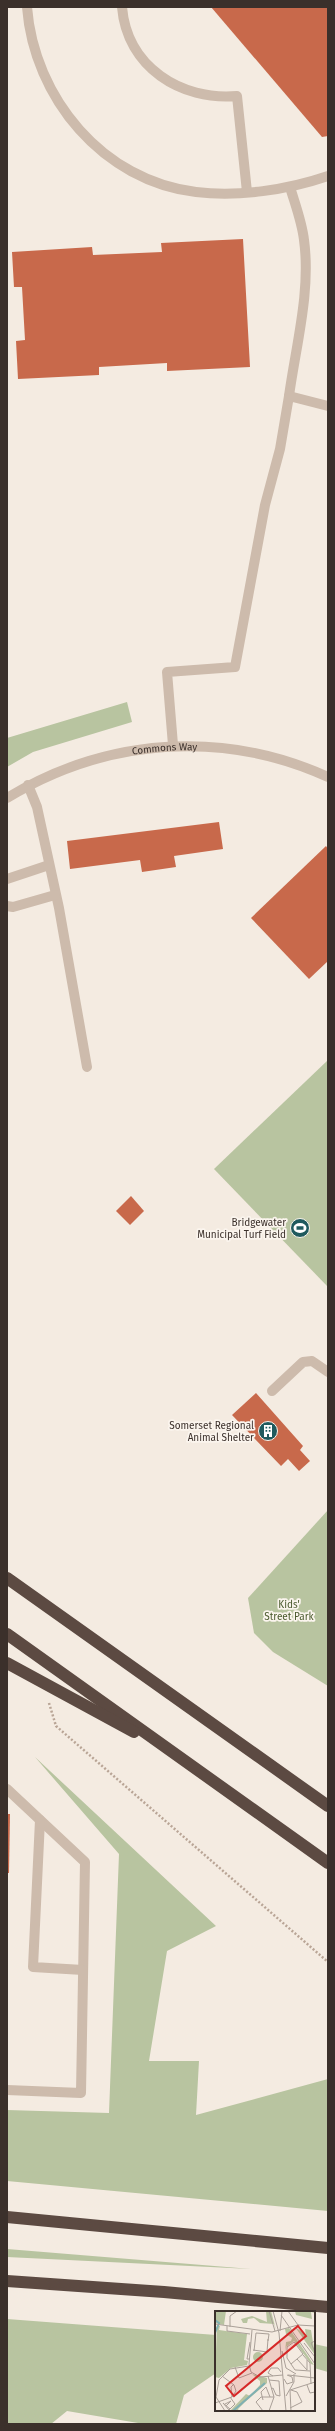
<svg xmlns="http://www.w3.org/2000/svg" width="335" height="2431" viewBox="0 0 335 2431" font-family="'Fira Sans',sans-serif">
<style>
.green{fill:#b8c4a0}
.building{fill:#c8694b}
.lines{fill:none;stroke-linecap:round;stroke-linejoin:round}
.path{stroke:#b9a596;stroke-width:2.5;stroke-dasharray:2 2;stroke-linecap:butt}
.minor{stroke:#cdbbac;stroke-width:10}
.highway{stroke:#5c4a42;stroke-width:12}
.labels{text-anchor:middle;stroke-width:3.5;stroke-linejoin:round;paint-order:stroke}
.street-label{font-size:10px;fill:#3b302b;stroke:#fbf5ee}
.poi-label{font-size:10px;fill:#3b302b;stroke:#fbf5ee;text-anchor:end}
.park-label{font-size:10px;fill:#4a5a2e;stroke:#fbf5ee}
.inset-river{fill:none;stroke:#7fb0b2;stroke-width:2}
.inset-road{fill:none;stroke:#aaa098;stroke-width:1}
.view{fill:#d62828;fill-opacity:0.15;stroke:#d62828;stroke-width:2}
.inset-edge{fill:none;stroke:#3b302b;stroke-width:2}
</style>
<rect width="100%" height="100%" fill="#f4ebe1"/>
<g class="green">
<path d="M127,702L132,722L33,752L7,767V738Z"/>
<path d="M328,1060V1287L214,1169Z"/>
<path d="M328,1510V1686L273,1652L254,1633L248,1598Z"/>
<path d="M35,1757L216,1926L167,1951L149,2061H199L196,2115L328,2079V2211L7,2181V2110L109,2113L119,1854Z"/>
<path d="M7,2249L251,2269L7,2257Z"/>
<path d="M7,2319L216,2335V2373L184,2395L176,2424H144L67,2411L51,2424H7Z"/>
<path d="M314,2344L328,2347V2372L314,2368Z"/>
</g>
<g class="building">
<path d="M211,7H328V136L322,137Z"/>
<path d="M243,239L250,367L167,371V363L99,367V375L18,379L16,341L25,340L22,287H14L12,252L92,247L93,255L162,252L161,243Z"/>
<path d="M219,822L223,849L174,856L176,867L142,872L140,860L70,869L67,841Z"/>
<path d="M326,846L328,849V961L309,979L251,918Z"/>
<path d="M131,1196L144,1211L130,1225L116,1211Z"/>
<path d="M256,1393L303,1446L300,1450L310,1461L299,1471L288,1459L281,1466L232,1415Z"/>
<path d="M7,1814H10L9,1873H7Z"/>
</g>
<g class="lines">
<path class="path" d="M49,1703L56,1726L328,1962"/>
<g class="minor">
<path d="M27,7C34,98 103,181 196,192C239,197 287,190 328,176"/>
<path d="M122,7C127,67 181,101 237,96L247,192"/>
<path d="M289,396C296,345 311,291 304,240C302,222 295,204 290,187"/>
<path d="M173,745L167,672L235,667L265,505L280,449L289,396L328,406"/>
<path d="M28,785L37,807L59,908L87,1067"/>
<path id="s1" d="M7,798C106,738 222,729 328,777"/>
<path d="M7,879L49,865"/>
<path d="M7,906L13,907L55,895"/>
<path d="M272,1391L303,1362L312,1361L328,1372"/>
<path d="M7,1789L85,1862L81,2093L7,2090"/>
<path d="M40,1820L33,1967L83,1970"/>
</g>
<g class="highway">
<path d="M7,1578L328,1806"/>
<path d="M7,1634L328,1863"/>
<path d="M7,1663L134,1732"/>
<path d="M7,2217L328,2248"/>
<path d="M7,2281L164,2292L328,2307"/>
</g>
</g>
<defs>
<g id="stadium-disc" transform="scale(1)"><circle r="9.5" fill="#1f5a5e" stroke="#fbf5ee"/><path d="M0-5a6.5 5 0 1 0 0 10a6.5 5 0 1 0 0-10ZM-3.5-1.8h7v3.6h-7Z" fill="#fff"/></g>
<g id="building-disc" transform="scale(1)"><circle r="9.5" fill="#1f5a5e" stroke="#fbf5ee"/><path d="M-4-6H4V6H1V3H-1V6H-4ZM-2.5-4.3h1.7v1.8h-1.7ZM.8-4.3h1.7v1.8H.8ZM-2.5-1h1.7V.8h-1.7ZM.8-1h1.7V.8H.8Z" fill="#fff"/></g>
</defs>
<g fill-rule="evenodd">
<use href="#stadium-disc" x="300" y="1228"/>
<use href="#building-disc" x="268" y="1431"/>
</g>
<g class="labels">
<g class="street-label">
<text dy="4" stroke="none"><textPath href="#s1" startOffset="167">Commons Way</textPath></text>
</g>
<g class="poi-label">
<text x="286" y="1226">Bridgewater<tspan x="286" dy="12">Municipal Turf Field</tspan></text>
<text x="254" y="1429">Somerset Regional<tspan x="254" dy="12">Animal Shelter</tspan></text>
</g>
<g class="park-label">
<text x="289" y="1608">Kids'<tspan x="289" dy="12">Street Park</tspan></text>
</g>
</g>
<g transform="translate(215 2311)">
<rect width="100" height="100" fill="#f4ebe1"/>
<path d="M0,0H11L9,14L0,12ZM51,0H56L61,19L59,13L45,12L39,7L33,8L32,12H28L26,8L37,5L52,11ZM80,0H100V2L96,1L97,8L81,4ZM2,14L5,15L4,19L32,23L29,49L33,50L32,54L16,57L4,67L0,66ZM80,16L91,24L90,18L96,19L100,44ZM74,17L99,54L96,53L79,30L71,36L70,41L71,31L76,30L77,27L71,23L70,18ZM38 46a5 5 0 1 1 10 0a5 5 0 1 1-10 0ZM37,63L52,67V72L30,91L23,98L24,100H15L31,83L35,85L45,74V70Z" fill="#b8c4a0"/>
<path class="inset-river" d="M0,9L4,12L0,22M18,100L50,72"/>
<path class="inset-road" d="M54,0L60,20M58,0L64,22L71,100M73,0L83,14M66,4L100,53M0,13L57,21L83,14L100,15M12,15V20L35,23M15,16V5L22,0M37,19L34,53L36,61L45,66L68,64M65,20L67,0M100,30L96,32L100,41M89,32L100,46M38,39L52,41L53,28M39,40L41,22L54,23L53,30M67,40L71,57L81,63M88,44L95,52L96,73M34,48H32L35,31M82,48L92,59V49M76,53L88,43L79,31L72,36V47L80,59H81L95,60M20,56L24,67L37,62M73,64L100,67M53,65L59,86L54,100M58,65L53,62L56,57H63L66,61M69,68L72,73L78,71L77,66L72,64M54,69L64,70L65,85L61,84L58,77L56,78M92,74L95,82L100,81M71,85L79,71V63M17,86L16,76L19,73M48,89L46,81L51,76L55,86M0,92L17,86L21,80L19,74L7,65M10,93L16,90L11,95M75,97L87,91L82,81L76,79M15,98L8,92L14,99L20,93L15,86M10,100L1,86L4,69L15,58L34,55M48,100L41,91L46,86H59M76,100L75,79L100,71"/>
<path class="view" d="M83,15L91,25L19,85L11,75Z"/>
<rect width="100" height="100" class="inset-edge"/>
</g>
<rect width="335" height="2431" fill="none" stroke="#3b302b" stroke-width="16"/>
</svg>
